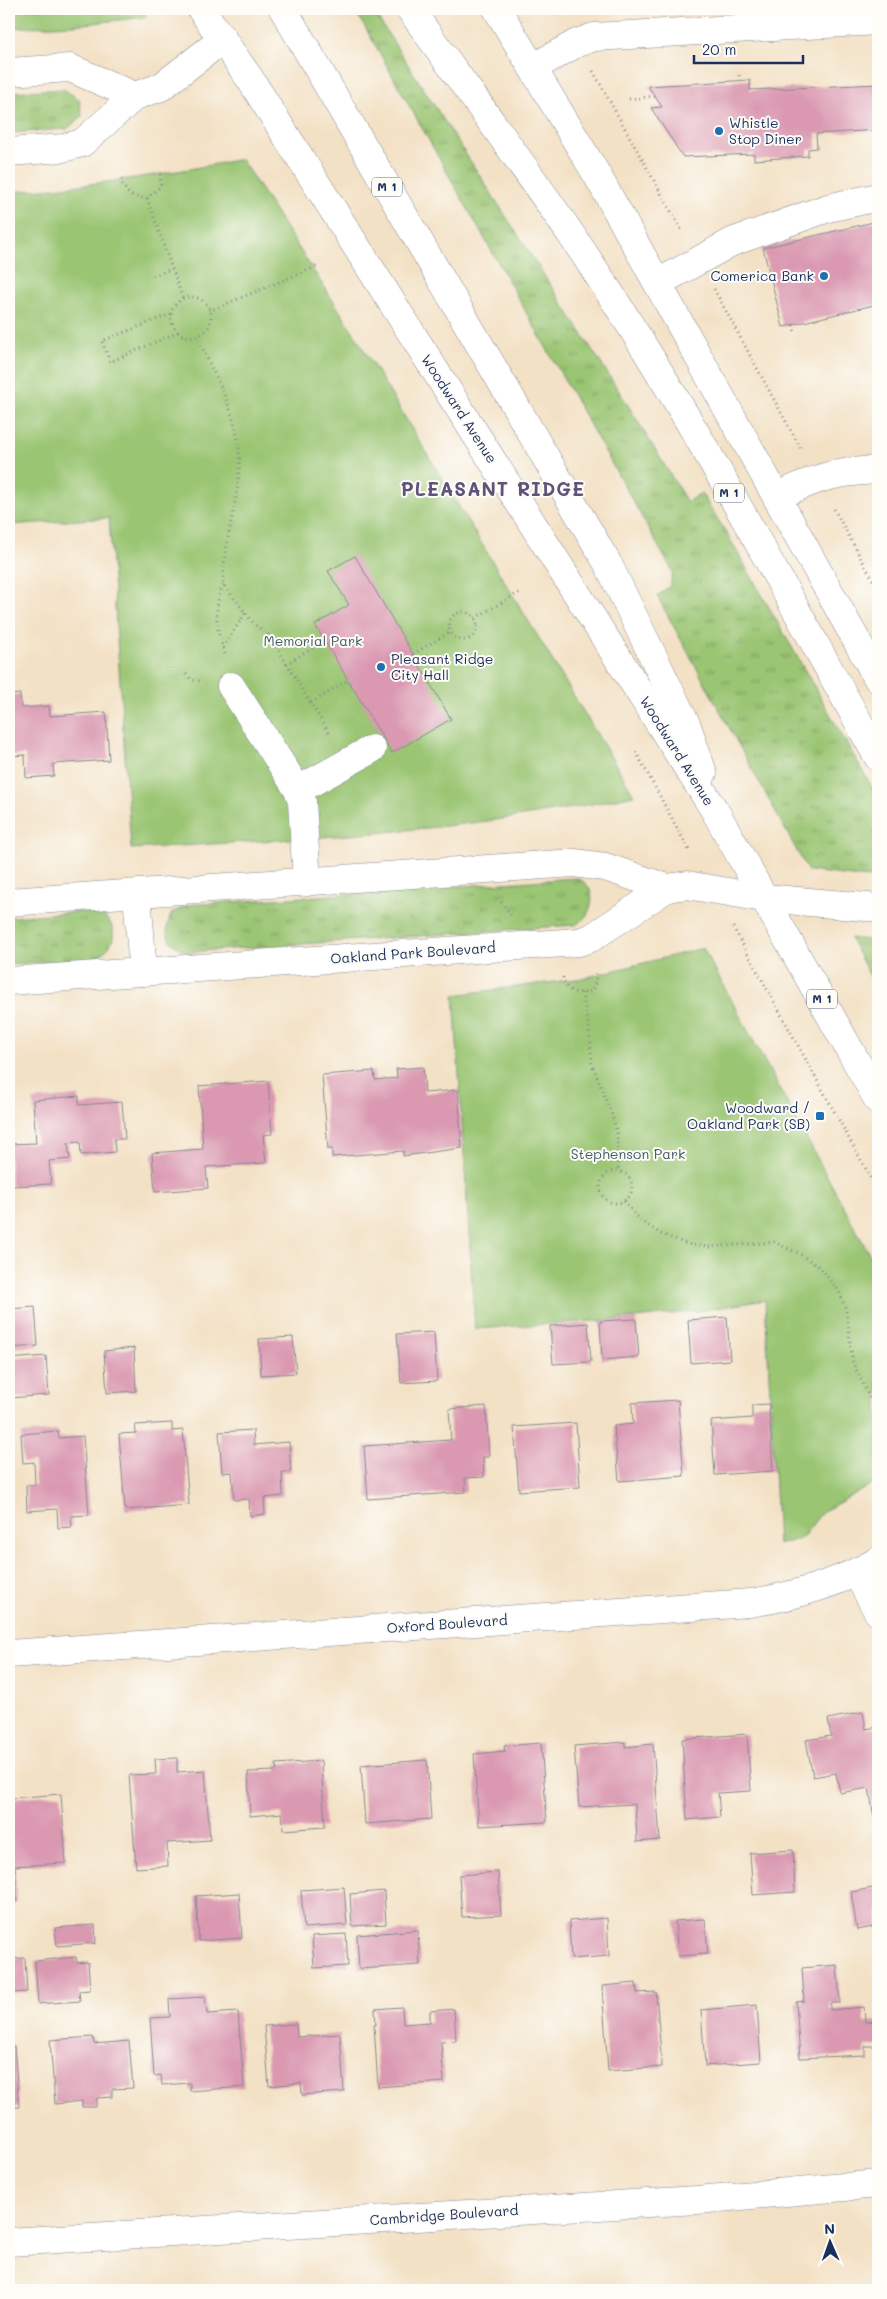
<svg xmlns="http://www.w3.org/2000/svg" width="887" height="2299" viewBox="0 0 887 2299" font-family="Mali,sans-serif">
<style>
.grass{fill:url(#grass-tufts);stroke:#5a7a68}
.park{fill:#9ac572;stroke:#5a7a68}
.building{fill:#da99b1}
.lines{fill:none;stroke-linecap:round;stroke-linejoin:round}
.minor-casing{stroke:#878892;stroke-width:29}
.major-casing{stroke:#878892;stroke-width:29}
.path{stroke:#878892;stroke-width:3;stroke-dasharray:1 4;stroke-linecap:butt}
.minor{stroke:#fff;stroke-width:28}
.major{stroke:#fff;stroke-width:28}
.poi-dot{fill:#1f6fb2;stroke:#fdfcf7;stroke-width:2}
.labels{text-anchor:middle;stroke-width:4;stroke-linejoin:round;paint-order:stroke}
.shield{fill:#fdfcf7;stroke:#5f6c8c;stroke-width:1}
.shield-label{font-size:12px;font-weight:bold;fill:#1b2f5e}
.poi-label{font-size:14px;fill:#1b2f5e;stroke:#fdfcf7;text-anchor:start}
.street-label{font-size:14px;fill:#1b2f5e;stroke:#fdfcf7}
.park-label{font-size:14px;fill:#415c64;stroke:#fdfcf7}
.district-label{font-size:19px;font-weight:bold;letter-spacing:1px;fill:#5e547b;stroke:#fdfcf7}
</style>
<defs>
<pattern id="grass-tufts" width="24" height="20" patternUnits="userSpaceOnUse" patternTransform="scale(1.25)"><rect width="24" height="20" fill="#9ac572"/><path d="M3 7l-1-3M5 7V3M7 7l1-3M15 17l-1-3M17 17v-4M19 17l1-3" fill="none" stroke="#7da061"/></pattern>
</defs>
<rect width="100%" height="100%" fill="#fdfcf7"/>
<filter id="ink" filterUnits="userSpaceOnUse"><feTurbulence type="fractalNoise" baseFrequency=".02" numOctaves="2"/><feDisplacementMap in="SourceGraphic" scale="10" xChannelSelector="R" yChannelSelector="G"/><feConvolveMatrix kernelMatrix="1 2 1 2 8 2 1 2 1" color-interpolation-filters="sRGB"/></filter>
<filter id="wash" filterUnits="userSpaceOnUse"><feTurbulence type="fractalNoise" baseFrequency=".0096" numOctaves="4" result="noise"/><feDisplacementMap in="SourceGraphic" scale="20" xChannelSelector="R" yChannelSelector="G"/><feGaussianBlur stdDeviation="1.12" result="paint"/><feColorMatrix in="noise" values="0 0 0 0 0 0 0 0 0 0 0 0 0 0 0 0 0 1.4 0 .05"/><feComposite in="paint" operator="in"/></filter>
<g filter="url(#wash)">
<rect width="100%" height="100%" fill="#f3e1c5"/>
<g class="grass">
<path d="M365,9H372L626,402L687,502L701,493L727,534L878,798V879L808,871L657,596L670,586L673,572L357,13Z"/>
<path d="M63,89L79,99L82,116L67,129L9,133V92Z"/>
<path d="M576,878C600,885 594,917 575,925L188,952C168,945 162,933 172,913L188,905Z"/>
<path d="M90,911C121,917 121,949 91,959L9,964V917Z"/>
<path d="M850,938L878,941V991Z"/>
</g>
<g class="park">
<path d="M9,9H141L147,17L74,25L9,28Z"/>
<path d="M241,159L352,330L634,795C469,833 300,838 131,849L109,518L9,525V192C88,186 164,175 241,159Z"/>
<path d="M703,948L878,1270V1481L822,1512L802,1538L778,1545L765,1300L697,1311L636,1318L475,1329L454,995L584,978Z"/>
</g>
<g id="blocks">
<g class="building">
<path d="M750,80V90L878,84V130L816,134L817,148L808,149V156L754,160V154L683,157L651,108L662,107L648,86Z"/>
<path d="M878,221V304L783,327L763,248Z"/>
<path d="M355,556L451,719L392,753L315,625L349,605L328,571Z"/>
<path d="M20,694L21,708L49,706L50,716L106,712L109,760L53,764L54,776L26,778L25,755L9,756V695Z"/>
<path d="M423,1067L425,1093L458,1090L462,1148L403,1156V1151L332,1157V1149H328L322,1075L374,1071L375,1080L397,1078L396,1069Z"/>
<path d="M268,1081L272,1134L263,1135L266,1163L206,1167L208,1188L155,1192L152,1153L203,1149L199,1086Z"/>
<path d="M79,1096V1105L122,1102L125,1139H114L115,1152L81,1155L80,1142L68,1143L70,1159L49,1161L51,1184L11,1186L9,1144L36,1143L33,1100Z"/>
<path d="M35,1307L38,1346L9,1348V1309Z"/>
<path d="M727,1317L730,1360L691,1363L688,1320Z"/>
<path d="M636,1319L639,1357L602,1360L600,1321Z"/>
<path d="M588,1323L591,1362L553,1364L550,1326Z"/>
<path d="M434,1332L437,1381L401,1383L397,1334Z"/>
<path d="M293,1337L296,1373L261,1375L259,1339Z"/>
<path d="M134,1348L136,1391L107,1393L104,1351Z"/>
<path d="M46,1356L49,1395L9,1398V1359Z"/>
<path d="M678,1400L684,1476L619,1481L614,1426L633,1424L632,1403Z"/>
<path d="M769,1404L773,1471L715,1475L711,1421L752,1418V1405Z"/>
<path d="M486,1406L489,1457H483L484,1477L465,1478L466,1492L368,1499L364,1446L451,1440L449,1409Z"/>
<path d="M172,1423V1431L183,1430L189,1505L125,1510L119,1434L136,1433L135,1425Z"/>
<path d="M576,1423L580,1487L519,1491L514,1427Z"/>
<path d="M253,1430L254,1445L289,1442L291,1472H282L283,1496L264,1498L265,1514L250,1516L249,1499L234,1500L232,1472L222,1473L219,1432Z"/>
<path d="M58,1431L59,1438L83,1436L89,1515L71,1516L72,1527L58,1528L57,1509L27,1511L26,1485H35L34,1462L23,1463L21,1434Z"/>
<path d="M863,1712L866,1729L878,1727V1817L874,1818L869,1788L840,1793L836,1773L813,1777L806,1740L831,1736L828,1719Z"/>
<path d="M747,1734L751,1791L718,1793L720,1817L687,1820L682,1739Z"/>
<path d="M625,1742V1747L653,1744L660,1840L637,1842L635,1804L579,1807L574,1746Z"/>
<path d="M541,1743L547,1822L479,1826L474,1754L505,1751L504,1746Z"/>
<path d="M177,1758V1772L205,1770L210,1840L167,1843L168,1866L136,1868L129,1775L156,1774L155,1759Z"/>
<path d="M427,1760L431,1819L365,1824L361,1765Z"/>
<path d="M321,1761L325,1827L283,1830L282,1813L250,1816L248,1772L277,1771L276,1764Z"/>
<path d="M9,1788L11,1798L61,1794L66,1863L15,1866L17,1902L9,1903Z"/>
<path d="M793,1850L795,1892L753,1895L750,1853Z"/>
<path d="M498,1872L501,1915L462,1917L459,1875Z"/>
<path d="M344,1887L347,1925L304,1928L301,1890Z"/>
<path d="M878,1887V1926L857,1930L851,1892Z"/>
<path d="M384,1891L386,1924L352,1926L350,1894Z"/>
<path d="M239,1893L242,1938L199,1941L196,1896Z"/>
<path d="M607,1918L609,1956L571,1959L569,1921Z"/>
<path d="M705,1919L708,1954L678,1956L675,1921Z"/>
<path d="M95,1925L96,1943L57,1946L55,1928Z"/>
<path d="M418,1930L420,1965L359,1969L357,1935Z"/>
<path d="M346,1934L348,1966L314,1968L312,1936Z"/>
<path d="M76,1957L77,1963L88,1962L90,1990L79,1991L80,2001L38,2004L35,1961Z"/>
<path d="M25,1958L27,1992L9,1993V1959Z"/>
<path d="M837,1965L840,2003H830V2010L864,2007L865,2022L877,2021L878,2046H865V2055L800,2058L796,2002L804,2001L802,1968Z"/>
<path d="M636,1983L637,1993L656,1992L662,2067L608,2071L602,1986Z"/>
<path d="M205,1997L207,2014L238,2012L244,2087L190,2091V2083L162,2085L161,2075L154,2076L150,2018L170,2017L169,1999Z"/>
<path d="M757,2005L761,2062L705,2066L701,2010Z"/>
<path d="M402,2007L403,2024L430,2022V2011L454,2009L456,2041L441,2042L444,2082L378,2087L374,2025H376L375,2009Z"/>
<path d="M296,2024L297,2037L340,2034L344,2092L302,2095L301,2083L269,2086L264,2026Z"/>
<path d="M93,2037L94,2044L129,2041L133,2088L112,2089V2097L97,2098L96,2107H82V2101L55,2104L50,2040Z"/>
<path d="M9,2046H14L19,2107L9,2108Z"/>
</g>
</g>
</g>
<g filter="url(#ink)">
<use href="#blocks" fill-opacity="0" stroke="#878892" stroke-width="1"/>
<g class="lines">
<g class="minor-casing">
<g id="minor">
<path d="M534,67L577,43L594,37L878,21"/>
<path d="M9,72L70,68L135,96"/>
<path d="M9,152L63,148L82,143L135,96L161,87L223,39"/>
<path d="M658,283L732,242L828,208L878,197"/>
<path d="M778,496C818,477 834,472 878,470"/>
<path d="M231,686L298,790"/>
<path d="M307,882L302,802L298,790L372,749"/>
<path d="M137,894L143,972"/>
<path d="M9,902L574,863L605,867L667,888"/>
<path d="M9,981L579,942L591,938L667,888L687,885L764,898L878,908"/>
<path d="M857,1573L878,1612"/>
<path d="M9,1654L750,1603C796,1596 837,1584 878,1561"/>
<path d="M9,2242L697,2200L878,2184"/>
</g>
</g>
<g class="major-casing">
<g id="major">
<path d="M201,9L250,79L715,811L878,1100"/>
<path d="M283,9L608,564L687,726L703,773"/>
<path d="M410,9C463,84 518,157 570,233C684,400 779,581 878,757"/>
<path d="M497,9L597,175L878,679"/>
</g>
</g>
<g class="path">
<path d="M554,9L559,17"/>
<path d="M593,71L682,231"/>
<path d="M739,75L740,80"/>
<path d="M629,99L655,96"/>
<path d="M121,179C126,194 131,198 147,198L161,186L160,172"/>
<path d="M147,198L183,299"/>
<path d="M153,276L172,269"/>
<path d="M714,289L802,451"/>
<circle cx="191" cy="317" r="20"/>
<path d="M209,311L318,266"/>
<path d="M171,314L102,341L110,362L178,332"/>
<path d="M793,325L795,333"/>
<path d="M197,336C212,371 235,409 239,447C243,493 223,538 223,584L254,624L270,636L330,735"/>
<path d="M834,509L878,589"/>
<path d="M223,585C213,608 216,630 225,654"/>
<circle cx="463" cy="626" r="14"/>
<path d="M475,618L520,592"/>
<path d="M223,648L245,613"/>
<path d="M413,654L450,632"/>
<path d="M286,664L325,641"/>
<path d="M186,674L192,680L200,681"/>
<path d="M311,703L348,680"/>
<path d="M636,752L690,852"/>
<path d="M501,902L511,915"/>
<path d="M733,927L878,1191"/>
<path d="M563,977C566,993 576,995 592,991L596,981L595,972"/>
<path d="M582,993L589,1027L592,1064L612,1115L617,1133L618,1172"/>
<circle cx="616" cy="1187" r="16"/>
<path d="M624,1201L641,1221L661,1234L687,1244L708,1247L774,1242L798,1253L821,1268L839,1291L846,1310L853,1363L878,1415"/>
</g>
<use href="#minor" class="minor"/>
<use href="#major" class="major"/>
</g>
</g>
<g class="poi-dot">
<circle cx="719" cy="131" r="5"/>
<circle cx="824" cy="276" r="5"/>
<circle cx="381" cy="667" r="5"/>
<rect x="815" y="1111" width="10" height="10" rx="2.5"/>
</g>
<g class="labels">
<g class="shield">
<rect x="372" y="177.5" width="30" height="19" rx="4"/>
<rect x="714" y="483.5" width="30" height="19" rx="4"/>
<rect x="807" y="989.5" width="30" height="19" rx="4"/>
</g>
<g class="shield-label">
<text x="387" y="191">M 1</text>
<text x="729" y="497">M 1</text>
<text x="822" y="1003">M 1</text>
</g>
<g class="poi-label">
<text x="729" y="128">Whistle<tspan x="729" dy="16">Stop Diner</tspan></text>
<text x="814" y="281" text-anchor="end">Comerica Bank</text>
<text x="391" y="664">Pleasant Ridge<tspan x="391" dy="16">City Hall</tspan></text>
<text x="810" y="1113" text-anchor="end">Woodward /<tspan x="810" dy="16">Oakland Park (SB)</tspan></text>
</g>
<g class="street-label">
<text transform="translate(459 409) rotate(57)" y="5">Woodward Avenue</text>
<text transform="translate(677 751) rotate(58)" y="5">Woodward Avenue</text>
<text transform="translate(413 953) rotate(-4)" y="5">Oakland Park Boulevard</text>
<text transform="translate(447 1624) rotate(-4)" y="5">Oxford Boulevard</text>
<text transform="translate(444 2215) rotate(-4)" y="5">Cambridge Boulevard</text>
</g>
<g class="park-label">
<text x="313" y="646">Memorial Park</text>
<text x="628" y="1159">Stephenson Park</text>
</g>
<g class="district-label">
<text x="493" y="496">PLEASANT RIDGE</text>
</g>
</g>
<rect width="887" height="2299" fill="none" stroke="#fdfcf7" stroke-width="30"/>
<g transform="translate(830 2242) rotate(358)" stroke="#fdfcf7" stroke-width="4" paint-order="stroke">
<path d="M0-4L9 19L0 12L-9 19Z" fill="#1b2f5e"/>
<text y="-8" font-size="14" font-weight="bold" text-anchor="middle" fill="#1b2f5e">N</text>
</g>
<path d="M694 55v8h109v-8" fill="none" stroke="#1b2f5e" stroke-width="2.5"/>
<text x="702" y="55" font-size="15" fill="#1b2f5e" stroke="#fdfcf7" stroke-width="4" paint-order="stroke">20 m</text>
</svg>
